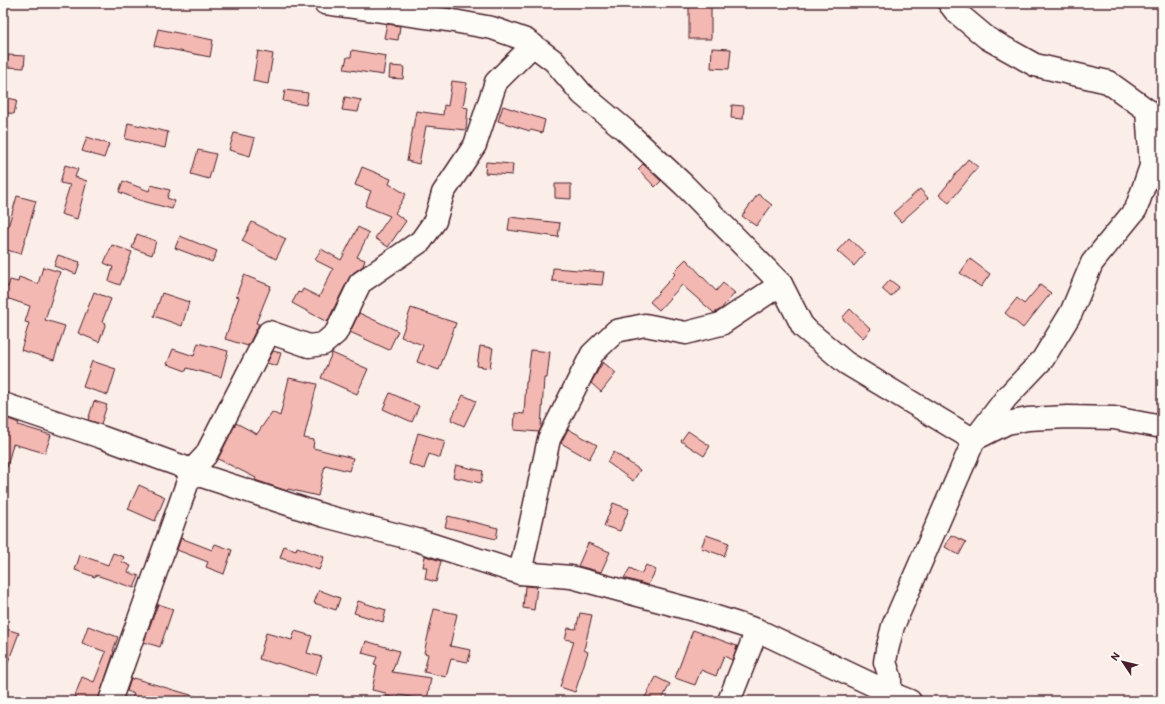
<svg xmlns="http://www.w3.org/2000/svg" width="1165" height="704" viewBox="0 0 1165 704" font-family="Itim,sans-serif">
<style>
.building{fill:#f3b8b2;stroke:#4a1f2b}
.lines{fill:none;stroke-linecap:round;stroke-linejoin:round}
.minor-casing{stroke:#4a1f2b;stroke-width:25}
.minor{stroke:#fdfcf7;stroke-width:22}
</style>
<rect width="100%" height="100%" fill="#fbeee9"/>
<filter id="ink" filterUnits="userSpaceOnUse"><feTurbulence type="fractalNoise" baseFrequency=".025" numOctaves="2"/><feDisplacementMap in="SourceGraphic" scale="8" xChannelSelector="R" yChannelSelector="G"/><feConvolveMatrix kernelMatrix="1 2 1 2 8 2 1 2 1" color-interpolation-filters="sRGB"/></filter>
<g filter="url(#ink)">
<g class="building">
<rect x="689" y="3" width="22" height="36"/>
<path d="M387,24L400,26L398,40L384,38Z"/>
<path d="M158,29L213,40L210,57L154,46Z"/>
<path d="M712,48L731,49L729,69L711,68Z"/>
<path d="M352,50L386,56L383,75L344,69L347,57H351Z"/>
<path d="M258,51L273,54L268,84L253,81Z"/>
<path d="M8,55L25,56L24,68L7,67Z"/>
<path d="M390,66L404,67L403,79L389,78Z"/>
<path d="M452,81L467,83L463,107L468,108L466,130L426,126L419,164L407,161L416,111L443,115L444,105L448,106Z"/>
<path d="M285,90L308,93L306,105L283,101Z"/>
<path d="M3,97L17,100L14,114L3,112Z"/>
<path d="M345,97L361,100L358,112L342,110Z"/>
<path d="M732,105L744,106L743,119L731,118Z"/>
<path d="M503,106L545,120L542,133L531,130L530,131L498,121Z"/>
<path d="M128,123L168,132L165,148L125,139Z"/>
<path d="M234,133L255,138L250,156L229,150Z"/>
<path d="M87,137L109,144L104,158L82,151Z"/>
<path d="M198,150L216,154L209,179L191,174Z"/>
<path d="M968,159L978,167L949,203L939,195Z"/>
<path d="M486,162L513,164L512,175L485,173Z"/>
<path d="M643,164L661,181L655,187L638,169Z"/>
<path d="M65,165L78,169L75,177L87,181L77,219L61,214L70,185L60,183Z"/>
<path d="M362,167L391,179L389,184L406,194L395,213L406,221L388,247L375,238L390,216L365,206L371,191L355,185Z"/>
<path d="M123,181L149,191L151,185L170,190L167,198L175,201L172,209L139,200L119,192Z"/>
<path d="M555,184H571V199L555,198Z"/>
<path d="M920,189L928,198L901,222L893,213Z"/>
<path d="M758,194L772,205L756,226L742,216Z"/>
<path d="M17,196L36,201L21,254L3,249V226L8,227Z"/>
<path d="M510,217L560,223L558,237L508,230Z"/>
<path d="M252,222L286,239L276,259L242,241Z"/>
<path d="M358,227L369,233L357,257L365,260L363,266L353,273L349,278L327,322L292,303L298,292L301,293L303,289L319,297L333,269L315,260L321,249L341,260Z"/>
<path d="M137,234L156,241L152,255L132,248Z"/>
<path d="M180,236L217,251L212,262L175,248Z"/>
<path d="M849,238L865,253L854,266L837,251Z"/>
<path d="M112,245L132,252L120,285L109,281L113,267L104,263Z"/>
<path d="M58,255L80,262L76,274L54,266Z"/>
<path d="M686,259L716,291L723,283L735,293L721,309L716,312L714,313L682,285L659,310L650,302L675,274L673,272Z"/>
<path d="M970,259L990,274L981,287L960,273Z"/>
<path d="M43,267L60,272L45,320L65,326L54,360L21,350L29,323L25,322L30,306L3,297V285L8,287L10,280L18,282L19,277L38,284Z"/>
<path d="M553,268L604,272L602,285L552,281Z"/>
<path d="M244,275L271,286L256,323L259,324L248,346L225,339L239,297L236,296Z"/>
<path d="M890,280L899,287L891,297L882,289Z"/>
<path d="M1040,285L1051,293L1023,328L1005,313L1017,298L1024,304Z"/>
<path d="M94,292L111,299L102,322L106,323L99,342L78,333Z"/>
<path d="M162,293L189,302L182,326L154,316Z"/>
<path d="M411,308L456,323L439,370L417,362L423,345L401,337Z"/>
<path d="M850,309L871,329L863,338L842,318Z"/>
<path d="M359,313L398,331L389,350L350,332Z"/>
<path d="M198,343L228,351L221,377L187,368L186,371L167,364L173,349L194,356Z"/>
<path d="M480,346L493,348L490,368L477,366Z"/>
<path d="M531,350L550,352L547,378H544L541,428L539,432L514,430L515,413L524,414L526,382H527Z"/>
<path d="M273,351L281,353L277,366L267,363Z"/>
<path d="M332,353L368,369L357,394L321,378Z"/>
<path d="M92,361L116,369L108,395L83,387Z"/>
<path d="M603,362L616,373L601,392L591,383Z"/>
<path d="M289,378L317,384L304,438L314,440L313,448L353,458L349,471L325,465L318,496L288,489L287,491L255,480L256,478L218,459L236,423L257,434L272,412L280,416Z"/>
<path d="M390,393L419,406L412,422L383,409Z"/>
<path d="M463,395L476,401L464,426L451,420Z"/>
<path d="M94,401L107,405L101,424L88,420Z"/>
<path d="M3,417L19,423L18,425L51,435L45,453L13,444L7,467L3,466Z"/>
<path d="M568,429L597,445L589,459L561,443Z"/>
<path d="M688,431L710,446L704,456L681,441Z"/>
<path d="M418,433L445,441L440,458L429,454L424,469L409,464Z"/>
<path d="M614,452L640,470L633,481L607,462Z"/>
<path d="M456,465L483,471L481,483L453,477Z"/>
<path d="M139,485L165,497L155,521L128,509Z"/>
<path d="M613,503L629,509L620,531L604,526Z"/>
<path d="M448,516L498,528L496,539L445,527Z"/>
<path d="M706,535L729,543L724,556L701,548Z"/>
<path d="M951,535L966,542L959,555L945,547Z"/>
<path d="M181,538L212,550L215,544L232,550L224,574L206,567L208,562L177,550Z"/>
<path d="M588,543L610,552L601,572L578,566Z"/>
<path d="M284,546L296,550L297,547L324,557L319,570L302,564L280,558Z"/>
<path d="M113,553L124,557L122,562L131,566L128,572L139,576L134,588L96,575L95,577L75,570L80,555L108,565Z"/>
<path d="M425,556L441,561L436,582L425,579L427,567H423Z"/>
<path d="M646,565L656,570L648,585L624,578L630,568L641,574Z"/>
<path d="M525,586L537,587L534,610L523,608Z"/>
<path d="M319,590L340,598L336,610L314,603Z"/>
<path d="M358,601L386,610L383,622L354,613Z"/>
<path d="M158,604L173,609L160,647L144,642Z"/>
<path d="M434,609L457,614L450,646L471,650L468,662L451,659L446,677L424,672L428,654L424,653Z"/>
<path d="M580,613L592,615L584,650L588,652L575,692L560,687L574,641L565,639L568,628L576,629Z"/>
<path d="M88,626L118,637L113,651L114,652L98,701H73L82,677L94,682L106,652L82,643Z"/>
<path d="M3,628L19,633L4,673H3Z"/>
<path d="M693,630L737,646L732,660L724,656L716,676L701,670L695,685L675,678Z"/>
<path d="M295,631L312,636L307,653L322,657L316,675L277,663L276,664L259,659L266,633L292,640Z"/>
<path d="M366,641L399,651L392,672L431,678L427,700L399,695L398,699L386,696V693L372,690L377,665L374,664L377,657L362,653Z"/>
<path d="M656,677L670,684L661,701H643Z"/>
<path d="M133,678L201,698V701H131L134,694L127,691L131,679L132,680Z"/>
</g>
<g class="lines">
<g class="minor-casing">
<g id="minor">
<path d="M325,3L448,20L492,28L526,40L554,61L582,94L625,130L684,185L781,284L803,327L846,363L974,440"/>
<path d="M3,404L101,437L192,470L196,474L325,516L417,540L520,573L571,577L697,611L757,630L890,693L910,701"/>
<path d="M981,436L1007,423L1028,419L1068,417L1114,418L1162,427"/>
<path d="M520,573L549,439L592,354L616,331L645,325L686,333L721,324L781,284"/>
<path d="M901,700L890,693V677L885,662L887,650L893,626L974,440L1006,398L1043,359L1071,313L1092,263L1136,209L1151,166L1147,110L1108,82L1035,65L987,38L956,12L949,3"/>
<path d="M110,701L192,470L206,455L269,332L309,346L323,344L336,333L360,283L421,241L435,221L443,193L475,145L496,82L533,45"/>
<path d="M729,701L757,630"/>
</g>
</g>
<use href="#minor" class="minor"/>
</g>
</g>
<rect width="1165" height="704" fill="none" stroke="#fdfcf7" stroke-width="16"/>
<rect x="8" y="8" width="1149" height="688" fill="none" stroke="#4a1f2b" stroke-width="1.5" filter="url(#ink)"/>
<g transform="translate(1123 662) rotate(305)" stroke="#fdfcf7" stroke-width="3" paint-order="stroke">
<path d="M0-3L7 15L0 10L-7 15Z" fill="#4a1f2b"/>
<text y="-6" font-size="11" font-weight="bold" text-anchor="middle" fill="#4a1f2b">N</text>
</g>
</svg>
